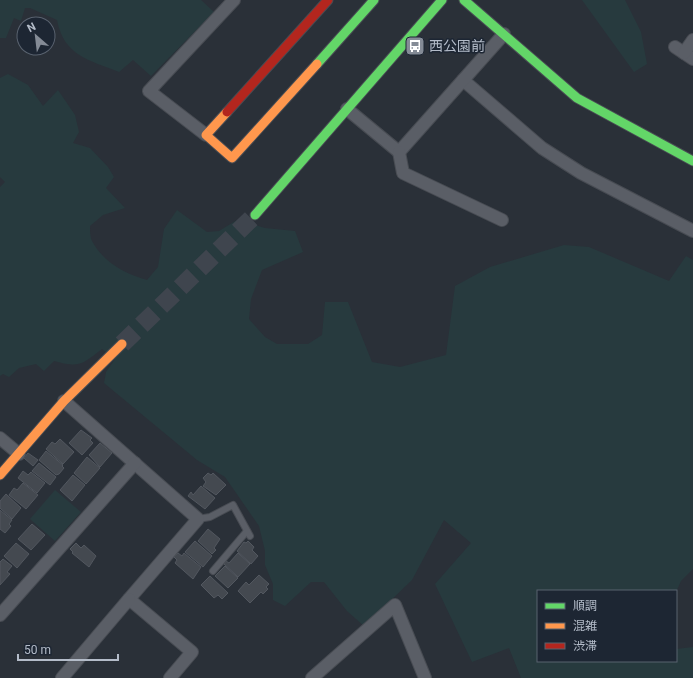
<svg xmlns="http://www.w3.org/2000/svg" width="693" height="678" viewBox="0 0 693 678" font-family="Roboto,'Noto Sans JP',sans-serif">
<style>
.green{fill:#273a3e}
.building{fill:#444950;stroke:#52575f}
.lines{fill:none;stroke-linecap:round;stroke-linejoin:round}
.secondary-tunnel{stroke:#3f454e;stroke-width:18;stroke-dasharray:18 9;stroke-linecap:butt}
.lane-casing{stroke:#484c53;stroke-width:8}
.street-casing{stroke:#484c53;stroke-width:14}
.fast-casing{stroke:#484c53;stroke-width:11}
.slow-casing{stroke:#484c53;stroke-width:11}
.jam-casing{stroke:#484c53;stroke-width:11}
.lane{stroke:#5a5e66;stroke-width:6}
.street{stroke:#5a5e66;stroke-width:12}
.fast{stroke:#63d668;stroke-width:9}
.slow{stroke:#ff974d;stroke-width:9}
.jam{stroke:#b3261e;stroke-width:9}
.labels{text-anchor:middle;stroke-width:3;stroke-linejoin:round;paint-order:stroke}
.poi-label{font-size:14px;fill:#b4bcc9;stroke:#1d2633;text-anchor:start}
</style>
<rect width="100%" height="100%" fill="#2a3038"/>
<g class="green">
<path d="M0,0H201L214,12L151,76L133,60L119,72C89,60 64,56 57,20L30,8H25L21,21L14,18L6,38H0Z"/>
<path d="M582,0H625L641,32L647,64L634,72Z"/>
<path d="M8,74L28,85L43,106L58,90L75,115L79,132L73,143L90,148L108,167L114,177L106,188L125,208L103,215L90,226C90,230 90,237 92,241C103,262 125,274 147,280L158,267L164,229L177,210L207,232L219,231L237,220L265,228L295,231L303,252L262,270L251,299L249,319L265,337L277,344H308L322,335L325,302H348L372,362L400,367L446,355L455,286L490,267L564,245L589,247L669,281L686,256L693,260V569L681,581L676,592V591H538V661H676V649L693,647V678H521L509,648L472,662L435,584L471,543L444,520L412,580L364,626L347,611L324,582H311L285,606L273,600V584L265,565V551L259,526L225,477L197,460L104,383L106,372L115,359L102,349C81,365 80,368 54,361L44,371L36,364L19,368L9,377L3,374L0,376V187L5,182L0,177V78Z"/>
<path d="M55,490L81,512L55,541L30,519Z"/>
</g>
<g class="building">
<path d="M81,430L92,438L90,440L93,443L82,455L69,443Z"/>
<path d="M60,439L74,452L63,464L46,449L52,442L55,444Z"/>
<path d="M100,443L112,453L100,467L89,455Z"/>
<path d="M46,451L63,465L62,466L64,468L59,474L56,475L39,460Z"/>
<path d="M28,453L38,460L33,466L24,458Z"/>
<path d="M87,457L100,468L86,484L74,473Z"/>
<path d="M39,463L56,477L50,485L32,471Z"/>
<path d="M23,471L28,475L31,472L45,483L37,493L18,478Z"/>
<path d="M208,473L211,475L213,473L226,485L216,495L203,486L206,482L203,478Z"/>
<path d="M73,475L85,485L72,501L60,490Z"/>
<path d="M23,483L38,495L26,509L9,495L14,488L17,490Z"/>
<path d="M201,486L215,498L205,509L188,496L191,492L193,495Z"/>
<path d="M6,494L21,508L12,519L0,508V501Z"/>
<path d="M0,510L12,520L9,524L11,526L5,533L0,529Z"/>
<path d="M32,524L45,535L31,550L18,539Z"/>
<path d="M208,529L220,539L214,548L216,550L212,554L198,541Z"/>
<path d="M195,541L212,556L203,567L185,552Z"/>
<path d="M248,541L254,547L252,550L258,556L251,564L237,551L244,542L246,543Z"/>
<path d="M16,543L29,554L17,568L4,556Z"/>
<path d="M76,543L81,548L84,545L96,556L89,567L72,553L73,552L70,549Z"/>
<path d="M178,553L182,556L184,553L201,567L193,579L175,563L177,560L174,557Z"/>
<path d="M238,553L250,564L238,577L224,564L226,561L229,563Z"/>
<path d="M3,559L12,566L7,572L10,574L0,585V562Z"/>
<path d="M225,566L238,578L228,588L215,576Z"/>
<path d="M259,575L269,584L266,587L268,589L263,594L261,592L250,603L238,591L246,582L249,585Z"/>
<path d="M210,576L228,593L222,599L218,595L214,598L201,585Z"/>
</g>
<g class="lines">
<path class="secondary-tunnel" d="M122,344L255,215"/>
<g class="lane-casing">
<g id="lane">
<path d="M198,519L210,517L233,505L250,536"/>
<path d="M213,571L247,531"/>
</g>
</g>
<g class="street-casing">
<g id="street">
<path d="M675,47L693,59"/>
<path d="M684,53L693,40"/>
<path d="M463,80L542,148L581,173L693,231"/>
<path d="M347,109L399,152L504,34"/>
<path d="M206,135L149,91L234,0"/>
<path d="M399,152L403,173L502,220"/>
<path d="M64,401L198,519L129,599L192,652L170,678"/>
<path d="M0,438L19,454"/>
<path d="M0,615L135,463"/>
<path d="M62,678L129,599"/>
<path d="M312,678L395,605L425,678"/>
</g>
</g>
<g class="fast-casing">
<g id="fast">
<path d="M464,0L577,98L693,161"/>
<path d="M317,64L374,0"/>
<path d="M255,215L442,0"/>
</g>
</g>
<g class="slow-casing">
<g id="slow">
<path d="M227,112L206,135L232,158L317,64"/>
<path d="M0,475L64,401L122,344"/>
</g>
</g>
<g class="jam-casing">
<path id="jam" d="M227,112L328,0"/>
</g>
<use href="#lane" class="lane"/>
<use href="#street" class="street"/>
<use href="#fast" class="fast"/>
<use href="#slow" class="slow"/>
<use href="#jam" class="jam"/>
</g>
<defs>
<g id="bus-square" transform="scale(1)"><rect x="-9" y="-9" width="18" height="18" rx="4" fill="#848b96" stroke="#1d2633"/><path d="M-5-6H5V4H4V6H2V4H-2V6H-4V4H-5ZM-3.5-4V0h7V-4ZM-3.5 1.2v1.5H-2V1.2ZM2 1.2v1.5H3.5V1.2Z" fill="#fff"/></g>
</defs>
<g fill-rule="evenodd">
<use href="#bus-square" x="415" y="46"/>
</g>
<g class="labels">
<g class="poi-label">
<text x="429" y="51">西公園前</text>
</g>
</g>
<rect x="537" y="590" width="140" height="72" fill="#1d2633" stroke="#59626f"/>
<rect x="545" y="603" width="20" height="6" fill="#63d668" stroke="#59626f"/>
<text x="573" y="610" font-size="12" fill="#b4bcc9">順調</text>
<rect x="545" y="623" width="20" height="6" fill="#ff974d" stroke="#59626f"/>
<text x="573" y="630" font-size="12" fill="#b4bcc9">混雑</text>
<rect x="545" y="643" width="20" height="6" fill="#b3261e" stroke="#59626f"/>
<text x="573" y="650" font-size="12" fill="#b4bcc9">渋滞</text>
<g transform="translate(36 36) rotate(332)"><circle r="19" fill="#1d2633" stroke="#59626f"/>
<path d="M0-3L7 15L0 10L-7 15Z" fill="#848b96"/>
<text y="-6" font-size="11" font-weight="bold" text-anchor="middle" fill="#b4bcc9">N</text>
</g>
<path d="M18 654v6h100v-6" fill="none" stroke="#b4bcc9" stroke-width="2"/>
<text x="24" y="654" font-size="12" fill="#b4bcc9" stroke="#1d2633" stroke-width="3" paint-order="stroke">50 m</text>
</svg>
